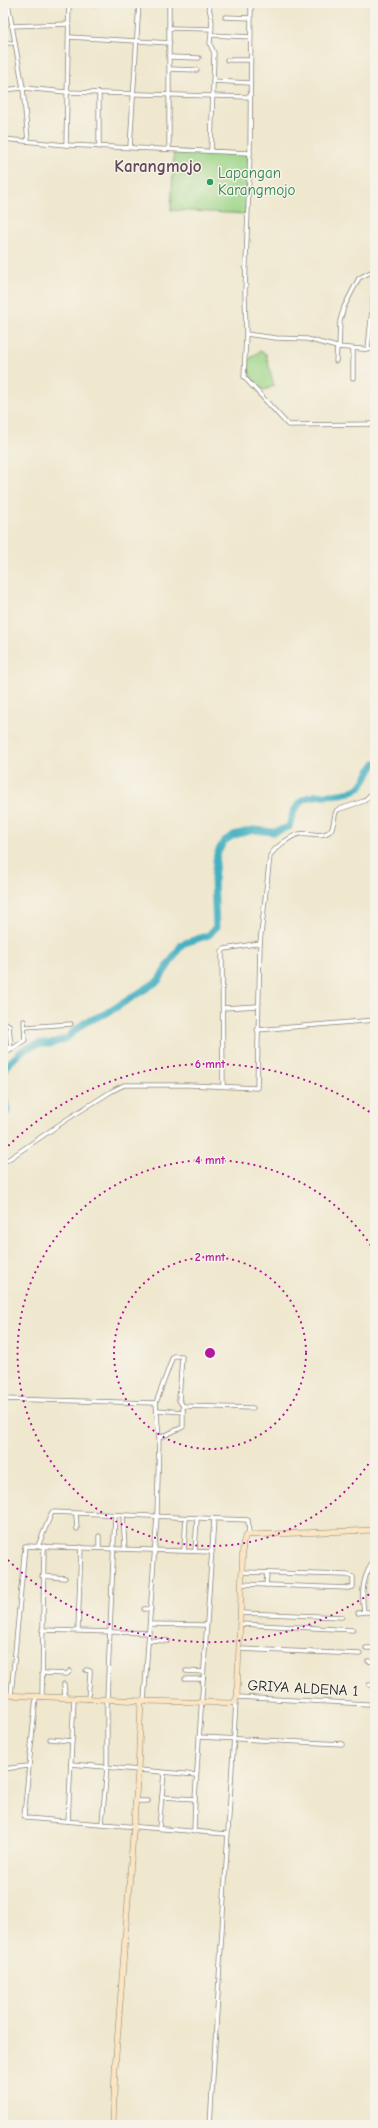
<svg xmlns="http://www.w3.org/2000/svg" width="378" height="2128" viewBox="0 0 378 2128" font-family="'Comic Neue',sans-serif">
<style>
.green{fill:#9cd588;stroke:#5c7852}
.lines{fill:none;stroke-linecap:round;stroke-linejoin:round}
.river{stroke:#44b0c2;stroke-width:7}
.street-casing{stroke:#868275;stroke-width:5}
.secondary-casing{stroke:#868275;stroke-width:6}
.street{stroke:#fff;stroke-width:3.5}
.secondary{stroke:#fbe6c4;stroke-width:5}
.ring{fill:none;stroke:#b5179e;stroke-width:2;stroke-dasharray:2 4}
.leisure-dot{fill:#2e9e5b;stroke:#f7f3e8;stroke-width:1.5}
.labels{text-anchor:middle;stroke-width:3;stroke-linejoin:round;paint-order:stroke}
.leisure-label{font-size:15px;fill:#27864d;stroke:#f7f3e8;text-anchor:start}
.street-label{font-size:15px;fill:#1c1c1c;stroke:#f7f3e8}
.quarter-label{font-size:17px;font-weight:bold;fill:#624a5a;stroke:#f7f3e8}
.centre{fill:#b5179e;stroke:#f7f3e8;stroke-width:2}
.ring-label{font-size:12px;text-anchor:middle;font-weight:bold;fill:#b5179e;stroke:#f7f3e8;stroke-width:3;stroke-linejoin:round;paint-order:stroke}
</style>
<rect width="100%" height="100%" fill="#f7f3e8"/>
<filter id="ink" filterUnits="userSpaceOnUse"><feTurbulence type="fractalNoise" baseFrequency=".025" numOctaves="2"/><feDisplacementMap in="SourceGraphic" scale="8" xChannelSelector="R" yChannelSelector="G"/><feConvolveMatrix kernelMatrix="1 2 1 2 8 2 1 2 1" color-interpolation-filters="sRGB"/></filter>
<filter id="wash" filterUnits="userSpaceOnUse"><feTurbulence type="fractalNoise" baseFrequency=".012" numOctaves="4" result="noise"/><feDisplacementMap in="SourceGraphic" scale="16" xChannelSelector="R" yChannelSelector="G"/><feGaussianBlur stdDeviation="0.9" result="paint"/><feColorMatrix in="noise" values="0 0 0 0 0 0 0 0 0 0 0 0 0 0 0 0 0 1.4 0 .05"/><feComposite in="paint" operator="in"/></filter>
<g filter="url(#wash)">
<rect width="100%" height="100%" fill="#efe7ce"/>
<g class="green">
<path d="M174,151L248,154L246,214L171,210Z"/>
<path d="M260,351L266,354L274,386L264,390C252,386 248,372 248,360Z"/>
</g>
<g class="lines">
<g class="river">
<path d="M3,1073L6,1066L23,1050L37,1044H51L67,1038L84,1023L107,1013L158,981L182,944L209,935L216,927L214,878L217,854L224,841L234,835L253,830L274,832L289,827C299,779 328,804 357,789C365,785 369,770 375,763"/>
<path d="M3,1091L7,1111L3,1116"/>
</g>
</g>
</g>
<g filter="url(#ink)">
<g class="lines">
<g class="street-casing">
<g id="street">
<path d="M8,3L23,88L28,141"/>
<path d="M208,3L212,22L210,44L214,53L211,151"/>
<path d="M94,5V3"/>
<path d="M225,17L251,18"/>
<path d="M11,26L68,24"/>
<path d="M169,28L212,29"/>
<path d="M212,35L251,37"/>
<path d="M69,37L170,43"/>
<path d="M3,43H13"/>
<path d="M170,57L199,58"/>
<path d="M227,60H250"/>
<path d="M170,69L197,70"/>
<path d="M213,81L250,83"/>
<path d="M3,90L23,88L66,92L250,97"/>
<path d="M3,139L66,145L250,153L251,3"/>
<path d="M66,145L69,3"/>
<path d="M99,147V93"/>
<path d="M130,147L139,3"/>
<path d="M169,149V3"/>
<path d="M250,153L245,292L246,334L276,338L307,339L337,347L375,350"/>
<path d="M246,334L244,377L288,425L375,424"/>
<path d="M339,347L340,321L344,307L359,278L375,270"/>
<path d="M353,349V378"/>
<path d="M368,349L375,278"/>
<path d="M336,361L337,347"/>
<path d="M223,1008L258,1006"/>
<path d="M3,1022L9,1025L11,1050"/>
<path d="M25,1027L71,1024"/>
<path d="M257,1030L375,1020"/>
<path d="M3,1055L25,1040L24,1021"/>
<path d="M223,1086L222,951L225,949L260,943"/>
<path d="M3,1163L66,1120L112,1091L124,1085H189L257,1088L260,943L270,856C274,848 291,836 299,834C309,831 321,839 330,831C335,826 333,816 337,810L364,801L375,790"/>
<path d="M3,1399L156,1403"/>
<path d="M183,1406L253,1408"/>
<path d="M157,1410L183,1412"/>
<path d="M76,1515L77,1529"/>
<path d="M123,1516L125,1548"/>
<path d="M38,1546L52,1512L248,1520L249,1534"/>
<path d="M99,1547V1536"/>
<path d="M184,1550L186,1518"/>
<path d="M195,1551L197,1519"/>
<path d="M375,1560C362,1575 361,1593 364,1612H375"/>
<path d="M42,1576L65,1578"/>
<path d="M242,1584L349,1588L353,1587V1577L347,1575L242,1572"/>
<path d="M266,1585L267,1574"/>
<path d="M144,1609H151"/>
<path d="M241,1613L342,1617"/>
<path d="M358,1613L364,1612"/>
<path d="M150,1624L206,1625"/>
<path d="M241,1624L353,1630"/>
<path d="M42,1630L149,1633"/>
<path d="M78,1630L81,1547"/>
<path d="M149,1640L168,1641"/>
<path d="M366,1648H375"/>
<path d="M240,1649L360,1654"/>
<path d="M368,1661L375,1662"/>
<path d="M86,1670L90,1671V1674L88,1699"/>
<path d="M186,1671L203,1672"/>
<path d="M42,1673L67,1674L70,1671"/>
<path d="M185,1679H203"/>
<path d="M64,1684L65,1697"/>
<path d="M369,1685H375"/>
<path d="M11,1695L25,1546L212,1552"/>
<path d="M36,1697L24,1816L26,1818L227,1834"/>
<path d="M42,1697L44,1546"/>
<path d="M237,1697L368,1704"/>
<path d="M144,1701L157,1516L159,1438L156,1403L173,1356H182L179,1400L183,1406V1427L159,1438"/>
<path d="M199,1737L343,1744"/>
<path d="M50,1739L72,1741"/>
<path d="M71,1764L196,1775"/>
<path d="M3,1769L28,1766"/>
<path d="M162,1797L195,1799"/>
<path d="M135,1801H148"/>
<path d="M68,1821L74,1698"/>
<path d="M102,1823L107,1767V1699L115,1515"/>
<path d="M159,1828L164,1773"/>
<path d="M194,1832L195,1799L214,1519"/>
<path d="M210,2125L236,1702"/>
</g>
</g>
<g class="secondary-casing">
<g id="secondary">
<path d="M3,1695L144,1701L234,1703L237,1697L243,1543L246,1535L375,1530"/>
<path d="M113,2125L115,2069L138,1770L141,1701"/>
</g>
</g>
<use href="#street" class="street"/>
<use href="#secondary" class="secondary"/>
</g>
</g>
<g class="ring">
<circle cx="210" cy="1353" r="96"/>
<path d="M375 1454A193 193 0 1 1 375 1252"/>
<path d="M374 1591A289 289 0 0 1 4 1556M4 1150A289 289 0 0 1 374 1115"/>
</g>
<circle class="leisure-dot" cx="210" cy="182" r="4"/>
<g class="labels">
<g class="leisure-label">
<text x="218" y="178">Lapangan<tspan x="218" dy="17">Karangmojo</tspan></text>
</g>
<g class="street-label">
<text transform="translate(303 1688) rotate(3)" y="5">GRIYA ALDENA 1</text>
</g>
<g class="quarter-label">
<text x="158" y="172">Karangmojo</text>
</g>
</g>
<circle cx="210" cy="1353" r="6" class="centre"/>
<g class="ring-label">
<text x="210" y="1068">6 mnt</text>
<text x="210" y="1164">4 mnt</text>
<text x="210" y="1261">2 mnt</text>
</g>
<rect width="378" height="2128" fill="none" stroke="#f7f3e8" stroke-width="16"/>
</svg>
